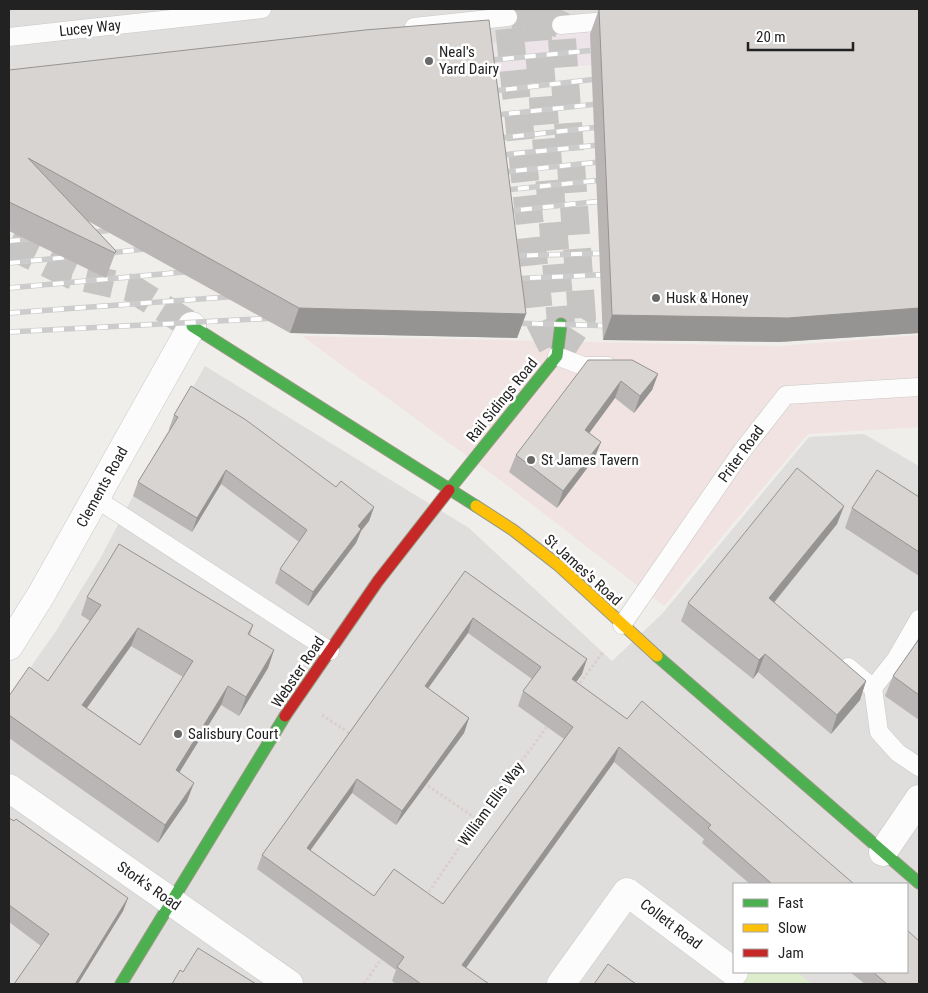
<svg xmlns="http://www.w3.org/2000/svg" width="928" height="993" viewBox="0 0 928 993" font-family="'Roboto Condensed',sans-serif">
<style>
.residential{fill:#dfdedc;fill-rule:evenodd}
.commercial{fill:#f1e3e1}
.industrial{fill:#ede4e9}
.grass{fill:#ddeccb}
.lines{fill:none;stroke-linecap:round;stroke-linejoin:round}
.street-tunnel{stroke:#c7c5c3;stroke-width:28;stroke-dasharray:28 14;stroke-linecap:butt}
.secondary-tunnel{stroke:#c7c5c3;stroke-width:28;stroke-dasharray:28 14;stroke-linecap:butt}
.lane-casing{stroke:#c9c8c7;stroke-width:19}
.street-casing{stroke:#c9c8c7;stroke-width:29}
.fast-casing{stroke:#999a82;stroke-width:13}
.slow-casing{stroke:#999a82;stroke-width:13}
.jam-casing{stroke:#999a82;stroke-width:13}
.path{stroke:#dccecd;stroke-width:3;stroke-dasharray:2.5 2.5;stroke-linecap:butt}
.lane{stroke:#fdfcfc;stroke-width:18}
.street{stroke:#fdfcfc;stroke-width:28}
.fast{stroke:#4caf50;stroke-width:11}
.slow{stroke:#ffc107;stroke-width:11}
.jam{stroke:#c62828;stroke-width:11}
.rail-casing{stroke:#ccc;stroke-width:5.5}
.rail{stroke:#fff;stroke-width:4;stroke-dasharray:11;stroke-linecap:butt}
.wall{fill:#b9b6b5;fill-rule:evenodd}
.shaded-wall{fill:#969493}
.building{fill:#d7d4d2;stroke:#969493;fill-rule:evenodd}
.poi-dot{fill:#6a6968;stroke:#fff;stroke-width:2}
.labels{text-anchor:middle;stroke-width:5;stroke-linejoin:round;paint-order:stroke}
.street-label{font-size:15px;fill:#222;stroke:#fff}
.poi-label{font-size:15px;fill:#222;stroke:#fff;text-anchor:start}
</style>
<rect width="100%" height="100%" fill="#f0eeeb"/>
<g class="residential">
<path d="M9,9H835L590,29L480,45L9,94Z"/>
<path d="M205,366L469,528L612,661L662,614L809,437L864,434L919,466V984H9V698L56,631L101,557L162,441ZM734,884H907V972H734Z"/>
</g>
<path class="commercial" d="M919,335V427L808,434L664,606L500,480L302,336L780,346Z"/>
<path class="industrial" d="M590,29L770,52L565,67L360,87L480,45Z"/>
<path class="grass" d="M744,972H797L812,984H735Z"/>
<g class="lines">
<path class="street-tunnel" d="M536,13L561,25L582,318L557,356L540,322L508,17Z"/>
<g class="secondary-tunnel">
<path d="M536,13L561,324"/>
<path d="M9,245L72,275L131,288L192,326"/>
</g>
<g class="lane-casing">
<g id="lane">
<path d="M561,25L618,20"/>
<path d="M414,27L508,17"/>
<path d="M9,37L262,9"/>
<path d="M557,356L583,366H608"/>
<path d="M95,498L330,651"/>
<path d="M622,625L742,451L786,395L919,387"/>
<path d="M848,667L873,688L879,732L898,753L919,767"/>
<path d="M873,688L896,659L919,619"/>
</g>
</g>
<g class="street-casing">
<g id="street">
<path d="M9,646L41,595L192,326"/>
<path d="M9,788L289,984"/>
<path d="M883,852L919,799"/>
<path d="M561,984L627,892L734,972"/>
</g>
</g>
<g class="fast-casing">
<g id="fast">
<path d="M192,326L476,506"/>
<path d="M449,490L557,356L561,324"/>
<path d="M657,656L919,883"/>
<path d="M121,984L285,716"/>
</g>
</g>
<g class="slow-casing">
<path id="slow" d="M476,506L513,530L558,565L657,656"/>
</g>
<g class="jam-casing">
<path id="jam" d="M285,716L378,581L449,490"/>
</g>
<g class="path">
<path d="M577,687L603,652"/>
<path d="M322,715L352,735"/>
<path d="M424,783L478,820"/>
<path d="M426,896L478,820L549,724"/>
<path d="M364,984L383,956"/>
</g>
<use href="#lane" class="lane"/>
<use href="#street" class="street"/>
<use href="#fast" class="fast"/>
<use href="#slow" class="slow"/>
<use href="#jam" class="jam"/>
<g class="rail-casing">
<g id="rail">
<path d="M481,61L606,49"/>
<path d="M484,92L606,78"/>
<path d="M487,116L606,103"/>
<path d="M491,139L608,126"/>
<path d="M492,156L609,144"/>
<path d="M494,173L609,161"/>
<path d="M496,191L611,179"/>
<path d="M499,212L611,200"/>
<path d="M86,233L121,229"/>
<path d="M9,241L39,238"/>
<path d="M101,254L153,248"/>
<path d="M505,256L613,253"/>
<path d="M9,263L79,256"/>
<path d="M508,279L615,274"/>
<path d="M9,288L195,271"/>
<path d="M9,313L241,296"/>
<path d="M510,323L617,326"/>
<path d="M9,332L277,318"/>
</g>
</g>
<use href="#rail" class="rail"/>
</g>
<g class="wall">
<path d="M599,9H919V333L779,342L603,340L590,34Z"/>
<path d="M9,70L526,314L517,338L290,333L88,221L116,251L107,275L106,278L9,231Z"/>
<path d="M632,360L658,374L652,390L634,413L615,398L589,433L601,442L594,459L557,508L509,472L516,455Z"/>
<path d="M174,415L336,487L374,507L369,521L361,531L356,543L308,606L275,583L280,569L299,542L221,484L192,532L133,496L138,482L170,430L169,429Z"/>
<path d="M919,497V576L845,528L852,508Z"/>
<path d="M844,506L837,524L774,603L866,681L860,700L831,734L758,672L753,679L681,621L688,603Z"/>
<path d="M465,571L582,674L576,682L854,884H750L702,843L704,839L614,762L466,968L489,984H396L392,981L396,970L257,869L262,855ZM468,633L532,679L523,691L518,706L564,739L443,904L374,896L310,851L352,793L396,825L464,733L469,718L428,688Z"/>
<path d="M87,597L253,625L250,635L274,650L268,668L239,716L221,705L179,773L187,801L158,843L9,738V696L48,681L90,621L81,615ZM131,646L183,677L140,745L87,708Z"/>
<path d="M919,639V720L885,696L893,676Z"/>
<path d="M9,818L128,898L123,911L78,984H14L41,946L9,922Z"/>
<path d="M850,972H907L919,984H865Z"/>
</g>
<g class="shaded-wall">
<path d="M299,308L526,314L517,338L290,333Z"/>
<path d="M919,308V333L779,342L603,340L612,315Z"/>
<path d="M658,374L652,390L634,413L640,396Z"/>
<path d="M621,381L615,398L579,447L585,430Z"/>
<path d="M601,442L594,459L557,508L563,491Z"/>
<path d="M226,470L221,484L192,532L197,518Z"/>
<path d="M844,506L837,524L762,617L769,598Z"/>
<path d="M374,507L369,521L361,531L356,543L308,606L313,592L358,526Z"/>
<path d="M473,618L468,633L419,701L425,686Z"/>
<path d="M138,628L131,646L76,723L82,705Z"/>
<path d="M274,650L268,668L239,716L246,697Z"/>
<path d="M765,654L758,672L753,679L759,660Z"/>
<path d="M587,659L582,674L567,694L572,679Z"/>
<path d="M866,681L860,700L831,734L837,715Z"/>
<path d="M228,686L221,705L169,789L176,770Z"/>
<path d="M469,718L464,733L396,825L402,811Z"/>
<path d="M619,747L614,762L457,980L462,965Z"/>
<path d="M357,779L352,793L301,863L307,848Z"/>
<path d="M194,783L187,801L158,843L165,825Z"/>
<path d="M128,898L123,911L78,984H75Z"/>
</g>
<g class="building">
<path d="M599,9H919V308L788,318L612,315Z"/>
<path d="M489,20L526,314L299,308L28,158L116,251L115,253L9,202V70L365,30Z"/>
<path d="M588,360H632L658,374L640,396L621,381L585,430L601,442L563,491L516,455Z"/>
<path d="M191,386L246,420L336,487L341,481L374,507L358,526L361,529L313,592L280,569L307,530L226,470L197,518L138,482L178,417L174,415Z"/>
<path d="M797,468L844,506L769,598L866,681L837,715L765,654L759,660L688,603Z"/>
<path d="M877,470L919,497V552L852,508Z"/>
<path d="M119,544L253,625L248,634L274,650L246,697L228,686L176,770L194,783L165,825L9,715V696L29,667L48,681L101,605L87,597ZM138,628L193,661L140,745L82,705Z"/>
<path d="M465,571L587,659L572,679L627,719L642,701L854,884H772L708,828L711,825L619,747L462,965L489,984H421L397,967L404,957L262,855ZM473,618L541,667L523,691L573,727L443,904L394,869L374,896L307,848L357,779L402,811L469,718L425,686Z"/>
<path d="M919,639V695L893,676Z"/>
<path d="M9,818L14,821L16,819L128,898L75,984H14L49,934L9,905Z"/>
<path d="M907,930L919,941V984H887L873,972H907Z"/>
<path d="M198,948L256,984H172L180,970L183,972Z"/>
<path d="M608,964L636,984H594Z"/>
</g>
<g class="poi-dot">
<circle cx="429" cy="61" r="5"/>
<circle cx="656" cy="298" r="5"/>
<circle cx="531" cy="460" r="5"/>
<circle cx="178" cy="734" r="5"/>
</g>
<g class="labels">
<g class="street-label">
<text transform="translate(90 28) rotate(-6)" y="5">Lucey Way</text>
<text transform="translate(502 400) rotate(-51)" y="5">Rail Sidings Road</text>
<text transform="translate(741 454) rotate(-54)" y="5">Priter Road</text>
<text transform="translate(102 487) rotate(-61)" y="5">Clements Road</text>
<text transform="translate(583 570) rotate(42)" y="5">St James's Road</text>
<text transform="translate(298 672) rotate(-56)" y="5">Webster Road</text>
<text transform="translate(491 804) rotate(-54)" y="5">William Ellis Way</text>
<text transform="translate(149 886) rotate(35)" y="5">Stork's Road</text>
<text transform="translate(671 924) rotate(37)" y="5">Collett Road</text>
</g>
<g class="poi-label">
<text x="439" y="57">Neal's<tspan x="439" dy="17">Yard Dairy</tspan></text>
<text x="666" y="303">Husk &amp; Honey</text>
<text x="541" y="465">St James Tavern</text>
<text x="188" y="739">Salisbury Court</text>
</g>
</g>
<rect width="928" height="993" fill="none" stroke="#222222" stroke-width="20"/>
<rect x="733" y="883" width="175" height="90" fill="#ffffff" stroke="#a7a7a7"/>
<rect x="743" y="899" width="25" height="8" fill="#4caf50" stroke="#a7a7a7"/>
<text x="778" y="908" font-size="15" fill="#222222">Fast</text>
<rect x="743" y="924" width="25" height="8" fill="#ffc107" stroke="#a7a7a7"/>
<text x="778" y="933" font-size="15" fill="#222222">Slow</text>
<rect x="743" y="949" width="25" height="8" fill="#c62828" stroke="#a7a7a7"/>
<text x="778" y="958" font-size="15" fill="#222222">Jam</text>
<path d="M748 42v8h105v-8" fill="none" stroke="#222222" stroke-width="2.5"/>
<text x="756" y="42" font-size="15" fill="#222222" stroke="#ffffff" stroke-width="4" paint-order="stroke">20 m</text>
</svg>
